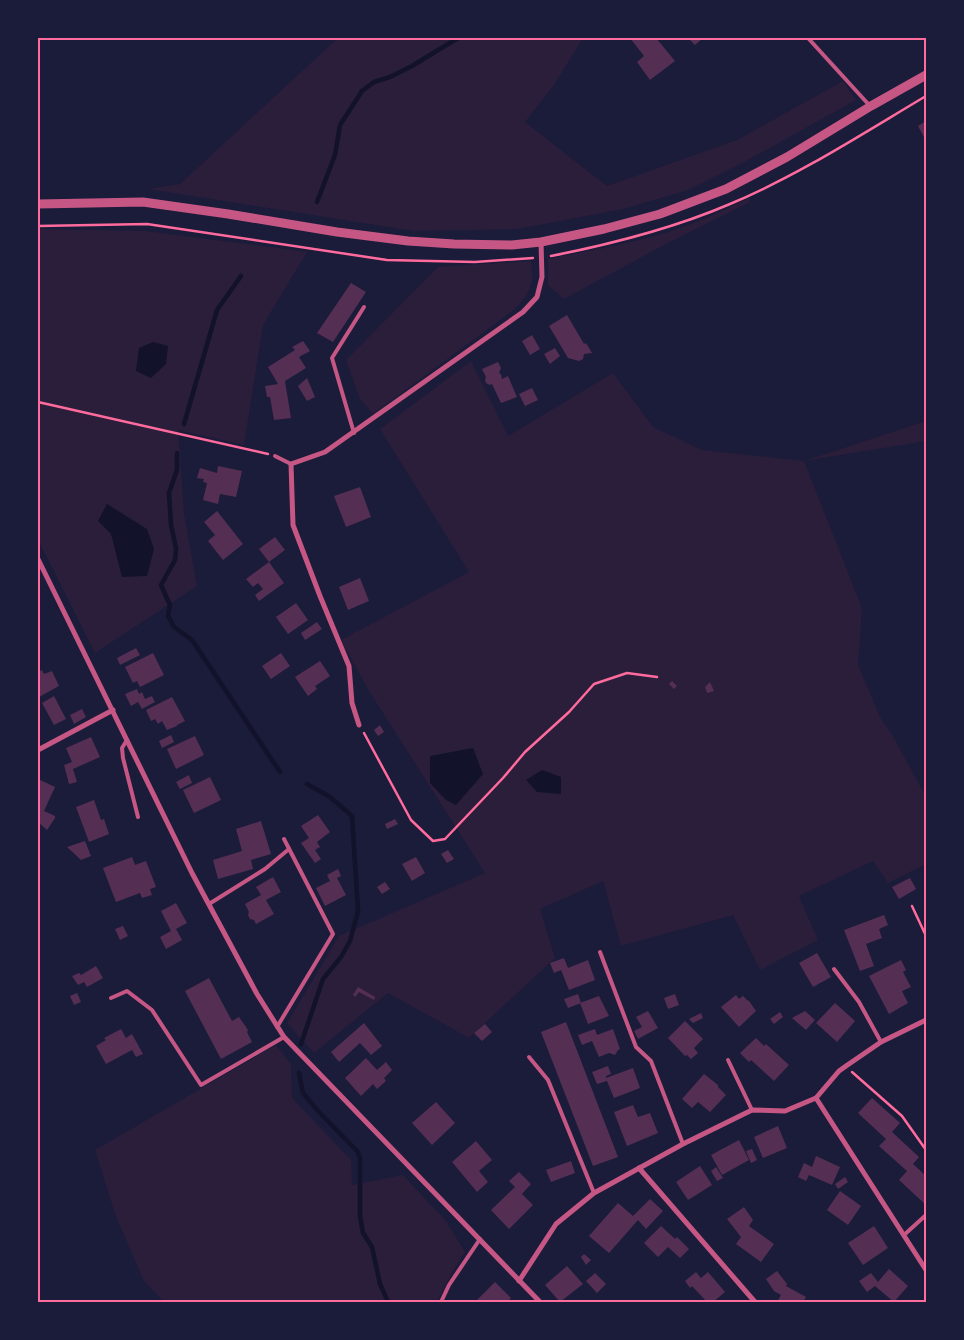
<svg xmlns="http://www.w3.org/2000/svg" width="964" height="1340" viewBox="0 0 964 1340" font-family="Commissioner,sans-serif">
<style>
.green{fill:#2a1e3b}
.water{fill:#12122b}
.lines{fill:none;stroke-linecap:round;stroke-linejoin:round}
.stream{stroke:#12122b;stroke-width:4.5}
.building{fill:#542f53}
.path{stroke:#ff6b9d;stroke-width:2.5}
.service{stroke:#c65784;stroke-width:4}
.minor{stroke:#c65784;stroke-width:5}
.tertiary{stroke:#c65784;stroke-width:9}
.neatline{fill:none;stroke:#ff6b9d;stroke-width:2}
</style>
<rect width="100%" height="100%" fill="#1b1b3a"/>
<g class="green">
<path d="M338,38H583L554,85L525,122L607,186L737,140L843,81L856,100L746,161L688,190L623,209L518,229L414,231L148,189L180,184Z"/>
<path d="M749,198L750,202L668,243L564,299L548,285V259C588,251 628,244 668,232C696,223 723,211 749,198Z"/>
<path d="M38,229L146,231L307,252L263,325L244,445L178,430L184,513L197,586L95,653L38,540Z"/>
<path d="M531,261C535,284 530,293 515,309L373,414L360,399L346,360L438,267Z"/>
<path d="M471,361L508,436L613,373L653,427L702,450L804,461L926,421V441L804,461L862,608L858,665L880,717L894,738L926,797V864L888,883L873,861L799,896L818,940L760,970L733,915L621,946L603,881L540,909L555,958L469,1038L388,993L314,1053L287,1023L339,936L485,873L369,691L341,640L469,572L380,429Z"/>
<path d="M276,1045L291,1064L292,1098L351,1160L352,1185L403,1175L446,1221L465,1252L453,1271L437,1302H164L144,1281L115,1214L95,1150Z"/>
</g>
<g class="water">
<path d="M153,342L168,346L166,364L151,378L136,371L139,348Z"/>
<path d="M107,504L147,529L154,549L147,576L122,577L111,534L98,521Z"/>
<path d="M473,748L483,774L456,805L446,800L430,783V756Z"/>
<path d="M542,770L561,777V794L537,792L526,780Z"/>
</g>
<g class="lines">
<g class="stream">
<path d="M317,202L335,155L340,125L362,91L374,82L390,77L412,66L458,38"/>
<path d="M184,424L217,310L241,276"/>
<path d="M177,453V470L169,493L171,525L176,548L175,560L161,585L170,605L168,616L174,627L192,640L280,772"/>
<path d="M301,1044L323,979L341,957L350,941L358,911L352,816L330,797L307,784"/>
<path d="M299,1073L303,1093L318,1111L358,1152L360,1159V1216L363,1233L372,1247L380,1284L388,1302"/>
</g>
</g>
<g class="building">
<path d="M630,38H656L675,61L650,80L637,62L644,56Z"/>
<path d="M688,38H703L695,45Z"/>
<path d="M926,121V141L918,126Z"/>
<path d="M351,283L366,292L333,342L317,333Z"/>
<path d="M567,315L584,344L586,343L592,353L584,354L583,359L579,361L568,358L549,326Z"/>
<path d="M532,335L540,349L530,355L522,341Z"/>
<path d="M303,341L310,351L299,357L306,368L285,381L291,418L274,420L270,397H267L265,386L278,384L268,367L295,350L292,347Z"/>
<path d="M555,348L560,356L550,364L544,354Z"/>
<path d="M498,362L501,368L499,373L501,374L502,379L508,376L517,397L501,403L492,384L490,385L486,383L485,380L486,377L482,369Z"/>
<path d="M307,378L315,397L307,401L298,386Z"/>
<path d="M532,388L538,400L525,406L519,394Z"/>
<path d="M218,466L242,471L236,497L220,494L218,504L203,500L207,483L203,482L204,479L197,478L200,468L217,473Z"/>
<path d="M360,487L371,517L346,527L334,496Z"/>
<path d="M217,511L243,544L223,560L208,541L215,535L204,522Z"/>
<path d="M275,537L285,550L269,562L259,549Z"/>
<path d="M269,562L284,583L259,601L255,595L263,589L258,583L253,587L246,579Z"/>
<path d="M360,578L369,601L348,610L339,587Z"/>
<path d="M296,603L308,620L288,634L276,617Z"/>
<path d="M317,622L322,629L305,640L301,633Z"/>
<path d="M136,648L140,655L120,665L117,658Z"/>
<path d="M153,653L164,675L140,687L137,681L133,683L125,667Z"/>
<path d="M281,653L290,666L271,679L262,666Z"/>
<path d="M320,661L330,676L315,686L317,689L308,696L295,677Z"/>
<path d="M42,670L44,674L52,671L59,686L39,697L38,693V672Z"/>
<path d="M672,681L677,686L674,689L669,684Z"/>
<path d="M710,682L714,691L707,693L705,687Z"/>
<path d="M137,689L139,694L142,692L145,699L152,696L155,702L142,709L138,702L131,706L125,694Z"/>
<path d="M54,696L66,719L54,725L42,703Z"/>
<path d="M172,697L185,721L177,725V726L167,730L162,721L158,724L155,719L151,721L146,710Z"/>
<path d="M82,709L86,717L74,724L70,715Z"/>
<path d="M380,725L384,732L378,736L374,730Z"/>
<path d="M171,735L174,742L162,748L159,741Z"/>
<path d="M195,736L204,755L176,769L167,749Z"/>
<path d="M91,737L100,757L73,769L77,782L69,784L64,765L72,762L66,748Z"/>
<path d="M189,775L192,783L180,789L176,782Z"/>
<path d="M210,777L221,800L194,813L183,790Z"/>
<path d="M38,779L55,787L44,811L55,816V818L47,830L38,822V815L40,809L38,808Z"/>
<path d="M94,800L101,820L104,819L109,834L89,842L76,807Z"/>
<path d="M318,815L330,832L317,842L320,847L315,850L321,859L315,863L301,843L309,838L301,826Z"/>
<path d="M395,819L398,824L387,829L385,824Z"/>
<path d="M261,821L271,854L251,860L253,869L218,879L213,860L242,851L236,829Z"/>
<path d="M85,841L91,856L81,860L67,847Z"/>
<path d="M448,850L454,859L447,863L441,854Z"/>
<path d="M132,857L135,865L146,861L156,887L150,889L152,895L142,898L140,893L116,902L103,868Z"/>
<path d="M416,857L425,873L412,881L402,864Z"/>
<path d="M338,869L341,876L337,878L346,895L325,906L316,888L330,881L327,875Z"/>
<path d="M273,877L281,892L266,900L274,914L256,924L254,920L250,919L248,915L249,912L245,904L261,895L256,887Z"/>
<path d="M910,878L916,889L899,899L892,887Z"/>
<path d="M385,882L390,889L382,894L377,887Z"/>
<path d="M176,903L187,923L176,929L182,940L166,949L160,937L171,931L161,911Z"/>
<path d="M884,915L888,925L879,929L882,938L866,944L874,966L860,971L844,930Z"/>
<path d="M123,926L128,936L120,940L115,929Z"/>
<path d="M817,953L831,977L813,987L799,963Z"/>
<path d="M564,958L568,968L588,960L595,980L569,990L561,970L554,973L550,963Z"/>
<path d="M901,960L906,970L903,972L911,987L902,991L908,1003L889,1014L869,976Z"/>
<path d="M96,966L103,978L87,987L84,982L78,985L72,976L79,973L81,975Z"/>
<path d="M209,978L232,1021L239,1017L248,1030L247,1032L252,1042L221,1059L185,991Z"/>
<path d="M358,987L375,997L374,1000L359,992L355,997L353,995Z"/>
<path d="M77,993L81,1002L74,1005L70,996Z"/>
<path d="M578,994L581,1003L568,1008L564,999Z"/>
<path d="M675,994L679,1005L668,1009L664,998Z"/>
<path d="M736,995L739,999L743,996L747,1000L749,1001L756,1011L739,1027L721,1007Z"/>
<path d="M599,996L609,1016L588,1024L580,1003Z"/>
<path d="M835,1003L855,1021L837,1042L816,1023Z"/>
<path d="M648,1011L658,1028L638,1039L634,1031L642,1027L636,1017Z"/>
<path d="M805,1011L815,1020L806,1030L792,1018Z"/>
<path d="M780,1012L783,1017L774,1024L770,1019Z"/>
<path d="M701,1013L703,1018L693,1023L689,1019Z"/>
<path d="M685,1021L703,1039L694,1048L698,1053L691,1059L687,1055L685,1056L668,1038Z"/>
<path d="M566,1022L618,1157L593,1166L541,1032Z"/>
<path d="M364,1023L382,1046L371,1055L360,1043L339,1062L331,1052Z"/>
<path d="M485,1024L492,1032L482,1041L474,1033Z"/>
<path d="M121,1029L126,1038L132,1034L143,1054L136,1057L132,1050L106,1064L96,1046L106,1040L104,1038Z"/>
<path d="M595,1029L597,1035L613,1029L620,1049L618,1050L615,1055L609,1053L599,1057L592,1041L582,1045L578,1035Z"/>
<path d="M756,1038L764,1046L766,1044L789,1065L774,1081L751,1060L749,1062L740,1053Z"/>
<path d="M366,1058L377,1070L386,1062L392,1070L384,1078L386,1081L377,1089L373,1084L361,1096L345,1078Z"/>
<path d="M608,1066L611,1074L606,1076V1078L633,1068L640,1088L614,1098L607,1081L597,1084L592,1072Z"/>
<path d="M704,1074L718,1085V1087L726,1095L710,1112L698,1102L692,1108L682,1099Z"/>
<path d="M872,1098L900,1123L892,1132L919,1157L913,1164L926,1176V1205L899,1180L907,1171L879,1146L886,1139L858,1113Z"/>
<path d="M436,1102L455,1123L432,1145L412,1123Z"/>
<path d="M633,1105L638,1117L650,1113L658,1133L627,1146L614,1112Z"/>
<path d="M778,1126L787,1148L763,1158L754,1137Z"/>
<path d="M739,1140L749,1160L722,1175L711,1155Z"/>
<path d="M476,1141L492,1160L479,1171L488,1182L477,1192L452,1162Z"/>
<path d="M752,1149L757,1160L751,1163L746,1151Z"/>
<path d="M816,1156L840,1167L832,1185L809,1175L806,1181L798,1177L804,1163L812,1167Z"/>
<path d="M571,1161L575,1173L551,1182L546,1170Z"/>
<path d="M700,1166L712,1185L688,1200L676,1182Z"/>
<path d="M716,1167L723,1178L717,1181L711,1171Z"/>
<path d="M519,1172L531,1184L522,1194L533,1205L509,1229L491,1210L515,1187L509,1181Z"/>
<path d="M845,1177L848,1182L838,1189L835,1184Z"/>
<path d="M840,1191L861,1206L848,1225L827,1210Z"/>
<path d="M650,1199L663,1211L646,1229L638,1220L609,1253L589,1236L618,1203L633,1216Z"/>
<path d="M744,1207L753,1220L749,1226L774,1244L761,1262L736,1244L741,1237L727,1219Z"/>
<path d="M661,1226L675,1239L677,1237L689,1249L680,1258L668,1247L658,1257L644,1243Z"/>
<path d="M874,1226L888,1248L863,1265L848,1243Z"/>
<path d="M584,1254L591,1260L586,1265L581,1257Z"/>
<path d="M567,1266L583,1284L560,1302L545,1285Z"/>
<path d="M889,1269L908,1286L894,1302L875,1286L867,1292L859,1281L871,1273L878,1282Z"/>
<path d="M777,1271L787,1284L786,1286L806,1297L803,1302H777L781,1295L774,1291L766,1279Z"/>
<path d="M696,1272L701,1278L708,1272L725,1292L713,1302H707L692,1286L690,1288L685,1281Z"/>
<path d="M595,1273L606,1284L597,1293L586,1281Z"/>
<path d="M495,1282L511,1298L507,1302H475Z"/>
</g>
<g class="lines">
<g class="path">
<path d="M38,226L147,224L387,260L475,262L533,258"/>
<path d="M551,256C612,244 672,229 730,204C799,175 862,134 926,96"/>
<path d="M38,402L268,454"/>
<path d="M364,733L411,820L433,841L445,839L503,778L525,752L569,712L594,684L627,673L657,677"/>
<path d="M912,906L926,936"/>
<path d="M852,1072L902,1116L926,1150"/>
</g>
<g class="service">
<path d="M808,38L870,106"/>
<path d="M354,433L332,358L364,307"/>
<path d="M275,456L291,464"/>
<path d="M127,740L122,748L123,758L138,817"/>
<path d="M209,904L265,869L289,849"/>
<path d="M600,952L636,1047L651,1061L683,1144"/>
<path d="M834,969L859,1002L881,1042"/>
<path d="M111,998L127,991L152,1010L201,1085L284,1037"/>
<path d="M277,1027L333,934L284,839"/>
<path d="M529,1057L548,1080L594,1193"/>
<path d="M728,1060L752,1110"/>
<path d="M904,1235L926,1215"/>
<path d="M441,1302L449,1285L480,1239"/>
</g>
<g class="minor">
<path d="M38,559L192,873L257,994L284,1037L540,1302"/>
<path d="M359,725L352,703L349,666L320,596L293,525L291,464L325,452L523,312L537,297L542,277L541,242"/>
<path d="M38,750L113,710"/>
<path d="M816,1098L926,1270"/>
<path d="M639,1168L755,1302"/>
<path d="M519,1281L556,1224L594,1193L683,1144L752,1110L785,1111L816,1098L839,1071L846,1066L881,1042L926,1020"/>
</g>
<path class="tertiary" d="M38,204L143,202L228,214L337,232L408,241L454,244L512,245L541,242L604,229L660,214L726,189L787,157L871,106L926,75"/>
</g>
<rect width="964" height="1340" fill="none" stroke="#1b1b3a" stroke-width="78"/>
<rect x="39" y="39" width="886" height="1262" class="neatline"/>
</svg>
